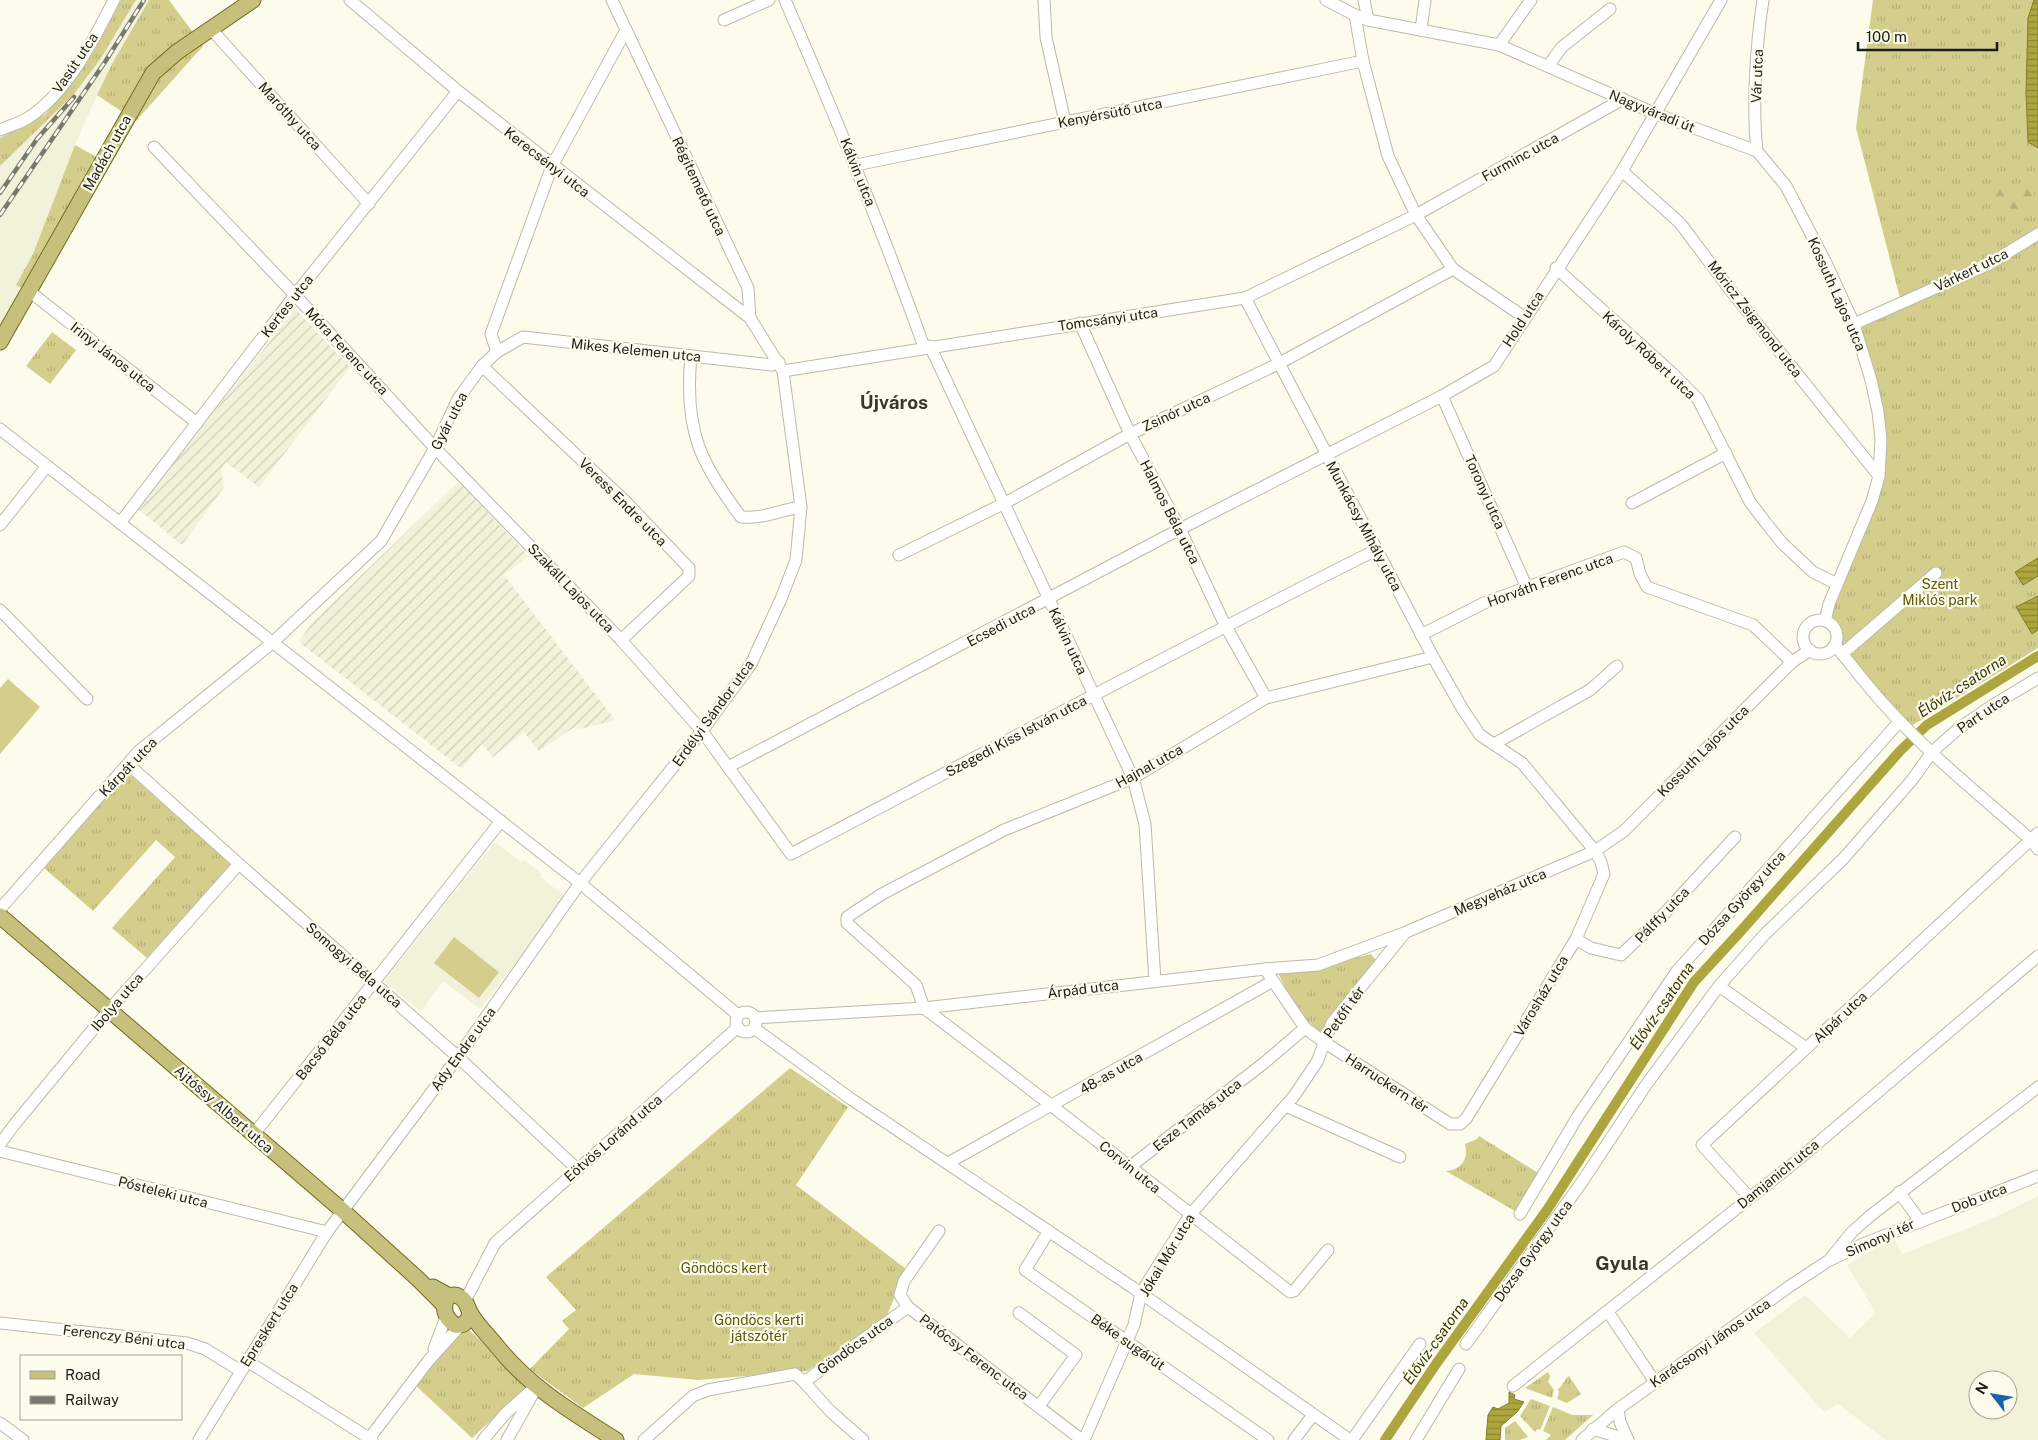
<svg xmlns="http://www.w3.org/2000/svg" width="2038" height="1440" viewBox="0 0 2038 1440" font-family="'Public Sans',sans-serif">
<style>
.built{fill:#f2f1da;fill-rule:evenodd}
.industrial{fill:url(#industrial-furrows)}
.grass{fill:url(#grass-tufts)}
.forest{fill:url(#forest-firs)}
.garden{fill:#d3ce8b}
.water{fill:url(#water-rules);stroke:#827c32}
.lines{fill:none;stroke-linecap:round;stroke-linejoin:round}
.canal{stroke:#ada53d;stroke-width:10}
.minor-casing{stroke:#babaab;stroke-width:13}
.major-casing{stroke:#726c20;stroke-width:17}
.minor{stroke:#fff;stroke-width:11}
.major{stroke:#c5c07c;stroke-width:15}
.rail-casing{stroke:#79786e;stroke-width:4.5}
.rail{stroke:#fcfbec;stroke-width:2.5;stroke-dasharray:8;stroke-linecap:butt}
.labels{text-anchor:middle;stroke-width:4.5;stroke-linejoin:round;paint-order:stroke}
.street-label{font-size:14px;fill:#1e1e18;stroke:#fcfbec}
.park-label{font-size:14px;fill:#5f5909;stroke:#fcfbec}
.water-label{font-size:15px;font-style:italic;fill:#393508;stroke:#fcfbec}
.district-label{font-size:19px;font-weight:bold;fill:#37372b;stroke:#fcfbec}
</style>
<defs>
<pattern id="industrial-furrows" width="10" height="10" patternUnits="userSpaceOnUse" patternTransform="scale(1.25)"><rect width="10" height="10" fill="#f2f1da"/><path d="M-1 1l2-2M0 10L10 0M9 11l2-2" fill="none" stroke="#cfceba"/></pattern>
<pattern id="grass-tufts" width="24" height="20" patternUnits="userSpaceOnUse" patternTransform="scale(1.25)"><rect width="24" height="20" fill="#d3ce8b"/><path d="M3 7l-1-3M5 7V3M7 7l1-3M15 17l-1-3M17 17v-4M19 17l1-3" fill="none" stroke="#b5b077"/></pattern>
<pattern id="forest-firs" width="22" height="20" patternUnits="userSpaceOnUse" patternTransform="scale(1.25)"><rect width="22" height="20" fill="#d3ce8b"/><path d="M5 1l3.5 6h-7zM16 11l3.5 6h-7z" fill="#b5b077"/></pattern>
<pattern id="water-rules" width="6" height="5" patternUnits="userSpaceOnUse" patternTransform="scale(1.25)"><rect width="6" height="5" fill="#ada53d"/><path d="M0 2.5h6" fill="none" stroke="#8c8632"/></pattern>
</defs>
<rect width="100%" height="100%" fill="#fcfbec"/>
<g class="built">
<path d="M136,0H149L112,64L97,95L75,145L33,254L16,284L21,288L0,325V166L74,94L99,61Z"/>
<path d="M495,842L522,863L524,860L542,874L540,877L566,897L480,1009L443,981L421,1011L384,981Z"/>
<path d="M2038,1196V1440H1886L1838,1404L1824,1412L1754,1333L1805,1295L1850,1338L1876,1313L1847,1265L1894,1238L1902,1254L1987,1221ZM1978,1380H2008V1410H1978Z"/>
</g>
<g class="industrial">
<path d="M295,309L350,367L259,487L226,462L221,469L224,487L182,545L138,509Z"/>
<path d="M459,481L528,556L504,575L615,720L580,729L576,726L539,751L524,732L493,757L482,744L462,769L299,642L310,625Z"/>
</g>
<g class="grass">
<path d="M121,0H136L99,61L74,94L0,166V138L46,114L104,33Z"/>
<path d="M149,0H169L203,46L136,121L97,95L112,64Z"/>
<path d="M1873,0H2038V648L1913,725L1882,702L1835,645L1836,639L1834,628L1825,621L1872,501L1881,440L1854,324L1901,302L1856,128Z"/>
<path d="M75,145L109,164L35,296L16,285L33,254Z"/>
<path d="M52,332L76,350L50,384L26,366Z"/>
<path d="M128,773L231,864L147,958L112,928L175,857L156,840L93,911L44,868Z"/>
<path d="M1371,954L1377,962L1323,1035L1297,1011L1278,973L1314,968Z"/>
<path d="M790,1068L848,1107L796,1185L906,1269L886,1318L807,1371L699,1380L634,1374L583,1408L530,1369L569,1329L562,1321L576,1310L546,1277Z"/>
<path d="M1479,1136L1543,1176L1520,1214L1446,1171C1461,1170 1469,1159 1465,1144L1477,1139Z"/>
<path d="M466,1327L529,1385L472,1438L413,1383Z"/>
<path d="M1548,1372L1550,1376L1548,1382L1554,1390L1552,1398L1525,1388Z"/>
<path d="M1569,1376L1581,1394L1567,1403L1557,1399L1559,1393L1558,1389C1563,1386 1564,1379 1569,1376Z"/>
<path d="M1531,1399L1550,1406L1540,1430L1537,1429L1535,1432L1520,1416Z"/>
<path d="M1553,1407L1572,1415H1593L1565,1440H1546L1551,1435L1543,1431Z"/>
<path d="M1515,1421L1528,1437L1519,1440H1505V1428Z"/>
</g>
<path class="forest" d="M1997,186L2030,189L2035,194L2023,207L2026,220L2015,226L2011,221L2006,208L1987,196Z"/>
<g class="garden">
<path d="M8,679L40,707L0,754V688Z"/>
<path d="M454,937L499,972L479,998L434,963Z"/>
</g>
<g class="water">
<path d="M2034,0H2038V148L2028,142L2026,93L2028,18Z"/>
<path d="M2038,558V576L2023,585L2015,572Z"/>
<path d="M2038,596V630L2032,634L2016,607Z"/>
<path d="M1509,1392L1515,1395L1514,1399L1524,1402L1517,1412L1501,1426L1500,1440H1486L1488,1415L1493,1407L1498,1409L1509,1403Z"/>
</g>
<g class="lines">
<path class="canal" d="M1385,1440L1436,1364L1547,1210L1694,982L1740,932L1900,751L1927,725L2038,656"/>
<g class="minor-casing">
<g id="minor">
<path d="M350,0L458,91L750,318"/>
<path d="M785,0C835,115 882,229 924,347"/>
<path d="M1044,0L1046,37L1065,122"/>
<path d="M1326,0L1355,15L1368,20L1499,45L1656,114L1757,151L1786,186L1826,263L1854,324L1871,380L1878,412L1881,440L1879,476L1872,501L1829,604L1825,621"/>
<path d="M1364,0L1368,20"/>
<path d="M1355,15L1363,61L1388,156L1416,215L1453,269L1524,317"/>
<path d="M724,20L769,0"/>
<path d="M211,29L369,204"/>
<path d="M1421,30L1425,0"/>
<path d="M1499,45L1531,0"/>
<path d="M1548,66L1562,47L1610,9"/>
<path d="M0,130C9,126 20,123 28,118C68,92 93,41 114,0"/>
<path d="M154,147L295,295L435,448L621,640L702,731L791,854C986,752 1180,648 1376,550"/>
<path d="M1757,151C1752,105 1756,46 1763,0"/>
<path d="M856,165L1363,61"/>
<path d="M1622,171L1680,223L1731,291L1879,476"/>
<path d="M1556,268L1672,373L1698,399L1750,502L1766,523L1782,543L1813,572L1837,584"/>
<path d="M29,291L197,423"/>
<path d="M1245,298L1433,657L1462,708L1480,735L1522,763L1595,851L1601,862L1604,874L1576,939L1466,1119L1460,1124H1450L1324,1042L1305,1028L1265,969"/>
<path d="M1080,323L1130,434L1180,529L1225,625L1266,698"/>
<path d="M1854,324L1989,264L2038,234"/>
<path d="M930,346L1133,778L1145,824L1155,981"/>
<path d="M497,352L491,334L552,166L626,30"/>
<path d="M691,356C688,386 689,419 699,447C708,471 726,497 741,517C763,519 780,510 801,507"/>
<path d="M482,366L625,501L689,568V576L621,640"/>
<path d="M783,371L1245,298L1416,215L1623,99"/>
<path d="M1442,396L1527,588"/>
<path d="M0,429L580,883L738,1015"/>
<path d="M1632,503L1726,453"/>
<path d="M120,523L295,295L458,91"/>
<path d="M0,525L47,466"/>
<path d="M899,555L1005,503L1130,434L1278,364L1453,269"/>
<path d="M0,610L87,699"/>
<circle cx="1820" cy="637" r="17"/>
<path d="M1421,635L1484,603L1624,552L1636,558L1640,574L1647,587L1753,625L1792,662"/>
<path d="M1835,645C1850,663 1865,683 1881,701C1926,752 1980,795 2031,840L2038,849"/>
<path d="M1842,654L1936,573"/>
<path d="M1494,744L1590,690L1617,666"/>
<path d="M128,764L239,864L458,1057L577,1169"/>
<path d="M728,767L1180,529L1442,396L1494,366L1622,171L1721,0"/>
<path d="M0,909L139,751L272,643L381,541L435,448L458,399L482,366L497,352L523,337L772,365L779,362"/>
<path d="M1576,939L1591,948L1621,955L1662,916L1735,837"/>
<path d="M1719,986L1806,1048"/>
<circle cx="746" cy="1022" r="10"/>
<path d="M755,1018L924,1008L1265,969L1318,965L1404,933L1595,851L1624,831L1792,662L1810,650"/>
<path d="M754,1028L851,1099L1132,1287L1350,1440"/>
<path d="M1286,1106L1400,1157"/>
<path d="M254,1134L501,821"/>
<path d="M0,1144L14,1125L109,1010L239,864"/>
<path d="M0,1151L327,1232"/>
<path d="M948,1163L1273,981"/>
<path d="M1131,1166L1264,1063L1305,1028"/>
<path d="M1899,1192L1920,1221"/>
<path d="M1749,1197L1702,1145L2038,833"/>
<path d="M1520,1214L1578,1116L1677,971L1900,721"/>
<path d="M1049,1231L1025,1270L1268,1440"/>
<path d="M1328,1250L1294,1291L1290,1292C1168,1196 1047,1101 924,1008L916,985L847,923V917L882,894L1004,830L1133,778L1266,698L1433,657"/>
<path d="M1831,1258L1852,1232L1870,1216L2038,1087"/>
<path d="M465,1301L495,1243L738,1027"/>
<path d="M908,1307L1082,1440"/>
<path d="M1608,1312L1655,1382"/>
<path d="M1019,1313L1076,1355L1039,1406"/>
<path d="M0,1323L187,1343L205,1349L241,1371"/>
<path d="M1466,1344L1582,1182L1646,1085L1719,986L1765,934L1844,858L1912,780L1932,752L1958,729L1990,707L2038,678"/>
<path d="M434,1349L446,1317"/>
<path d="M247,1361L372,1440"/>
<path d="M804,1382L830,1411L863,1440"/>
<path d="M1513,1386L1799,1159L2038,956"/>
<path d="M1618,1409L1620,1422L1628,1440"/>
<path d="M0,1423L23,1440"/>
<path d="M1593,1429L1628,1440"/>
<path d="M199,1440L327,1232L458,1057L580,883L702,731L751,664L781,599L796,560L801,507L783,371L750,318L748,288L612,0"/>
<path d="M368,1440L429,1360L460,1326"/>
<path d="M483,1440L505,1414L536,1386"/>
<path d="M507,1440L535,1390"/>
<path d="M644,1440L693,1396L708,1390L795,1374L804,1382L908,1307L900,1295L904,1281L939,1231"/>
<path d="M1084,1440L1134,1325L1141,1293L1190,1215L1294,1096L1317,1062L1332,1023L1404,934"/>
<path d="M1294,1440L1313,1415"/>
<path d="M1352,1440L1420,1344"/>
<path d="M1416,1440L1459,1369"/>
<path d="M1582,1440L1618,1409L1790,1286L1828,1261L1863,1244L2038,1176"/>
</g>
</g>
<g class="major-casing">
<g id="major">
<path d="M0,342L153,73L177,52L253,0"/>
<path d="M0,916L343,1211L418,1279L444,1305"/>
<path d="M433,1287L449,1296C453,1295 456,1294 460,1297C466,1300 467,1306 470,1312C476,1324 488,1335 496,1345C528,1386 573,1413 616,1440"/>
<path d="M448,1297C441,1308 445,1318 455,1325C464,1326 468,1322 470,1313"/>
</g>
</g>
<use href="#minor" class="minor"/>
<use href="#major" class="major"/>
<g class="rail-casing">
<g id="rail">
<path d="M0,193L37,139L74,97"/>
<path d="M0,215L105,62L144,0"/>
</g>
</g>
<use href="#rail" class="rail"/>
</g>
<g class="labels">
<g class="street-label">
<text transform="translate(75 63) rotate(-56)" y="5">Vasút utca</text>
<text transform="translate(1757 76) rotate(-88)" y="5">Vár utca</text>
<text transform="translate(1652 111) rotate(22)" y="5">Nagyváradi út</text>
<text transform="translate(1110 113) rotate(-11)" y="5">Kenyérsütő utca</text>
<text transform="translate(290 116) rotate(48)" y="5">Maróthy utca</text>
<text transform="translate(107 153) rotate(-61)" y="5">Madách utca</text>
<text transform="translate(1520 157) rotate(-29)" y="5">Furminc utca</text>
<text transform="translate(547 162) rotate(38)" y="5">Kerecsényi utca</text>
<text transform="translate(858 172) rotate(68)" y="5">Kálvin utca</text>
<text transform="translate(699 186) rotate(65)" y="5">Régitemető utca</text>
<text transform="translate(1971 270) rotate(-26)" y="5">Várkert utca</text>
<text transform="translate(1837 294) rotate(66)" y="5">Kossuth Lajos utca</text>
<text transform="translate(287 306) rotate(-52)" y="5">Kertes utca</text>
<text transform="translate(1108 319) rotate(-8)" y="5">Tomcsányi utca</text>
<text transform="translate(1523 319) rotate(-57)" y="5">Hold utca</text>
<text transform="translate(1755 319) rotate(52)" y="5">Móricz Zsigmond utca</text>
<text transform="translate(636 350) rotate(6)" y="5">Mikes Kelemen utca</text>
<text transform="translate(347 351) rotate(47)" y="5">Móra Ferenc utca</text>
<text transform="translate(1649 355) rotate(43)" y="5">Károly Róbert utca</text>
<text transform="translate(113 357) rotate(38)" y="5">Irinyi János utca</text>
<text transform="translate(1176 412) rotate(-25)" y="5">Zsinór utca</text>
<text transform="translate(449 421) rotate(-63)" y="5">Gyár utca</text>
<text transform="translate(1485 492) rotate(66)" y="5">Toronyi utca</text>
<text transform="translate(623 502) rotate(45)" y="5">Veress Endre utca</text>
<text transform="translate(1170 512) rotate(63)" y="5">Halmos Béla utca</text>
<text transform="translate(1364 526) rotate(62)" y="5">Munkácsy Mihály utca</text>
<text transform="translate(1550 580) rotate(-20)" y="5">Horváth Ferenc utca</text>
<text transform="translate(571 588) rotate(46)" y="5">Szakáll Lajos utca</text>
<text transform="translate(1001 625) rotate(-28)" y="5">Ecsedi utca</text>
<text transform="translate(1068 641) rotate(65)" y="5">Kálvin utca</text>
<text transform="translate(713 713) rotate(-54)" y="5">Erdélyi Sándor utca</text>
<text transform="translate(1983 713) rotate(-34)" y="5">Part utca</text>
<text transform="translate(1016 736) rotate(-28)" y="5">Szegedi Kiss István utca</text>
<text transform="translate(1703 751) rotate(-45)" y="5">Kossuth Lajos utca</text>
<text transform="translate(1149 766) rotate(-29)" y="5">Hajnal utca</text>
<text transform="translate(128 767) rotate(-46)" y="5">Kárpát utca</text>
<text transform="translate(1500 892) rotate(-23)" y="5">Megyeház utca</text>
<text transform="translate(1742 898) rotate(-48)" y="5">Dózsa György utca</text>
<text transform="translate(1662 915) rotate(-46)" y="5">Pálffy utca</text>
<text transform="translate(354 965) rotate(41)" y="5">Somogyi Béla utca</text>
<text transform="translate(1083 989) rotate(-7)" y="5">Árpád utca</text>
<text transform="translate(1541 996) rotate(-59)" y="5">Városház utca</text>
<text transform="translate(117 1002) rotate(-49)" y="5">Ibolya utca</text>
<text transform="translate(1344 1012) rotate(-55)" y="5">Petőfi tér</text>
<text transform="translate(1840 1017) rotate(-43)" y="5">Alpár utca</text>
<text transform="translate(331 1037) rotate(-52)" y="5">Bacsó Béla utca</text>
<text transform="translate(463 1049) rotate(-54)" y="5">Ady Endre utca</text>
<text transform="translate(1111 1073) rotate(-30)" y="5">48-as utca</text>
<text transform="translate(1387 1083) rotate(33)" y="5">Harruckern tér</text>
<text transform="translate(224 1109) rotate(41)" y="5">Ajtóssy Albert utca</text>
<text transform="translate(1197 1115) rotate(-38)" y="5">Esze Tamás utca</text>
<text transform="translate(613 1138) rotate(-41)" y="5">Eötvös Loránd utca</text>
<text transform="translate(1130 1167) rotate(39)" y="5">Corvin utca</text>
<text transform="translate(1778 1174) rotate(-39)" y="5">Damjanich utca</text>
<text transform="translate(163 1192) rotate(14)" y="5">Pósteleki utca</text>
<text transform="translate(1979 1198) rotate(-21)" y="5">Dob utca</text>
<text transform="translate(1880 1238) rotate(-24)" y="5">Simonyi tér</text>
<text transform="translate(1533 1251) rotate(-54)" y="5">Dózsa György utca</text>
<text transform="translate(1167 1255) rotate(-59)" y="5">Jókai Mór utca</text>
<text transform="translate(269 1325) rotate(-58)" y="5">Epreskert utca</text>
<text transform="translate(124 1337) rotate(7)" y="5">Ferenczy Béni utca</text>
<text transform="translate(1128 1342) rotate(35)" y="5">Béke sugárút</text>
<text transform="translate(1710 1343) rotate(-35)" y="5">Karácsonyi János utca</text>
<text transform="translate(855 1345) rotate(-36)" y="5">Göndöcs utca</text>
<text transform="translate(974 1357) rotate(37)" y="5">Patócsy Ferenc utca</text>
</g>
<g class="park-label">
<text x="1940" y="589">Szent<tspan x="1940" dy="16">Miklós park</tspan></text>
<text x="724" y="1273">Göndöcs kert</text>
<text x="759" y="1325">Göndöcs kerti<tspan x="759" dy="16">játszótér</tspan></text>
</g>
<g class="water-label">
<text transform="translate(1962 686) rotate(-33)" y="5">Élővíz-csatorna</text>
<text transform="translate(1662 1006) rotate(-56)" y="5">Élővíz-csatorna</text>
<text transform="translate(1436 1341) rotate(-55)" y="5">Élővíz-csatorna</text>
</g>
<g class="district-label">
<text x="894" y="409">Újváros</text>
<text x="1622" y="1270">Gyula</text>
</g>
</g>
<rect x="20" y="1355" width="162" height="65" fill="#fcfbec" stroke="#a3a397"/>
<rect x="30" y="1371" width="25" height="8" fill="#c5c07c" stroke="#a3a397"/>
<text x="65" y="1380" font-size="15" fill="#1e1e18">Road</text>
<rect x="30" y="1396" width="25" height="8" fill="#79786e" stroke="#a3a397"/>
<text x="65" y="1405" font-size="15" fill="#1e1e18">Railway</text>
<g transform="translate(1993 1395) rotate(301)"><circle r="24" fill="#fcfbec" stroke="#a3a397"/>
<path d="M0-4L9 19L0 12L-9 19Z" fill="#1a61b1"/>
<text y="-8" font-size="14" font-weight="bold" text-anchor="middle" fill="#1e1e18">N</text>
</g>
<path d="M1858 42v8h139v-8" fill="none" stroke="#1e1e18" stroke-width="2.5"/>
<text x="1866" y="42" font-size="15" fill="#1e1e18" stroke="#fcfbec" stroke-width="4" paint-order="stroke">100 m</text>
</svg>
